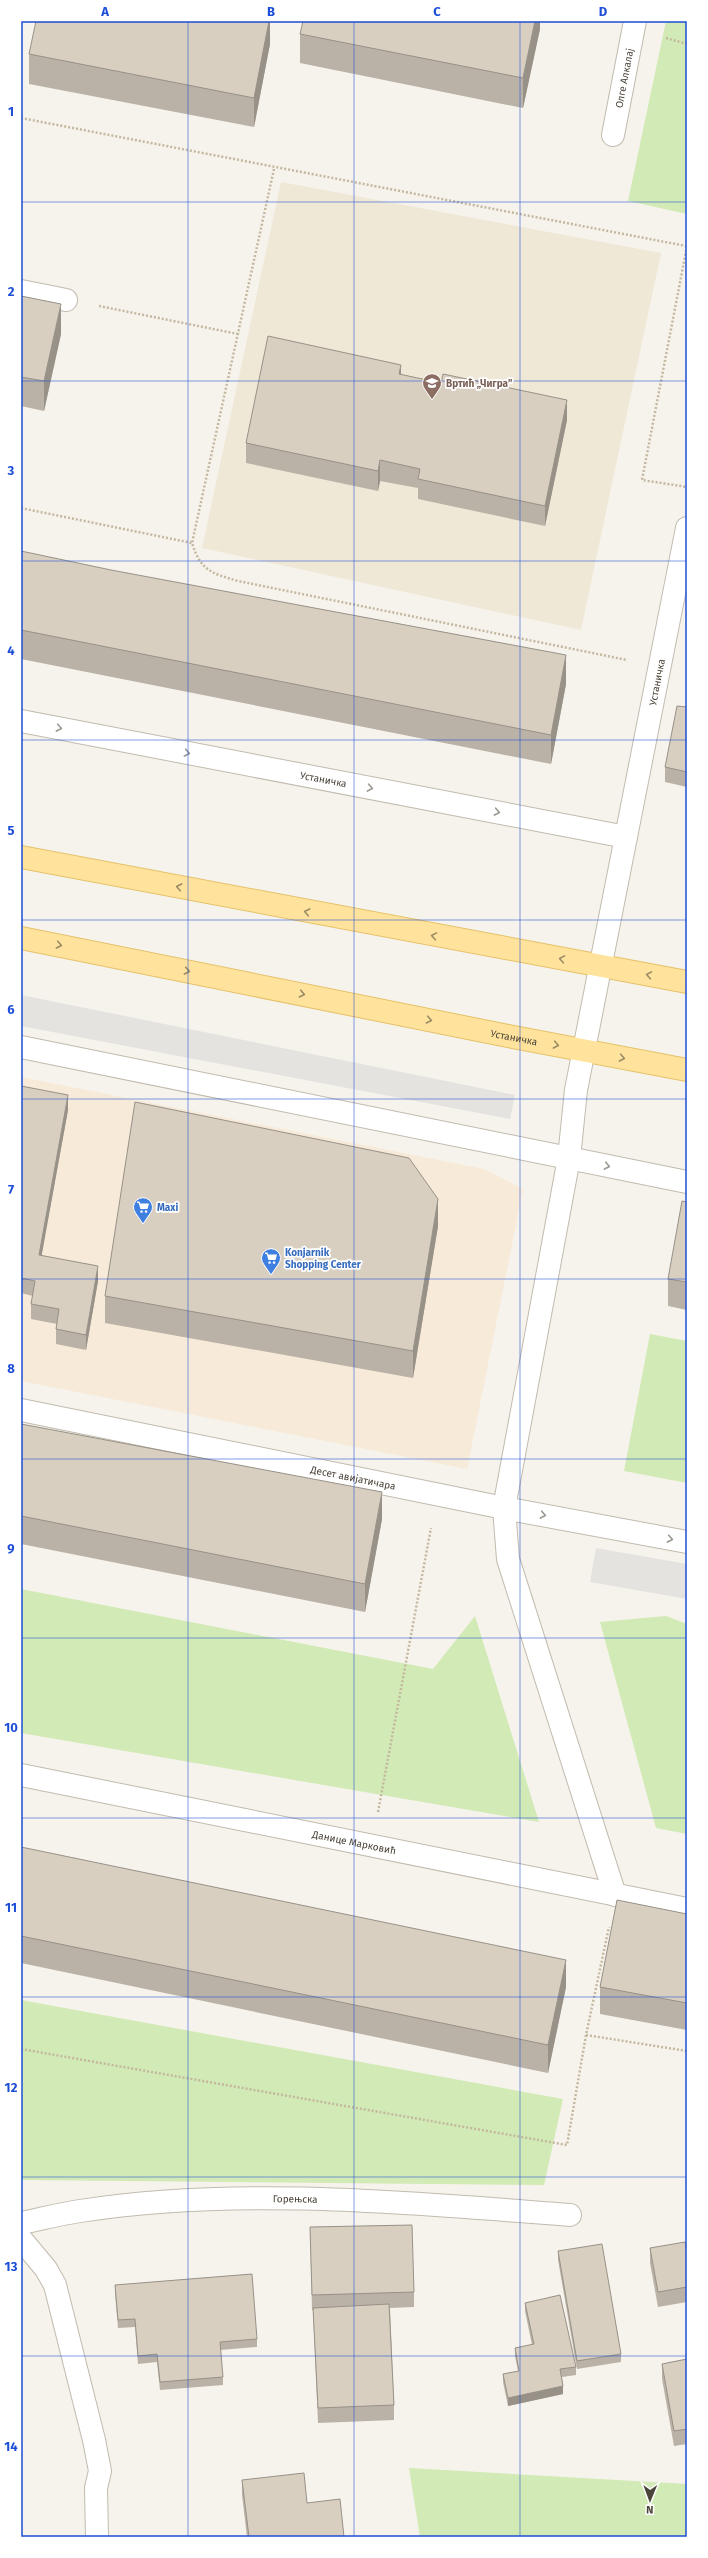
<svg xmlns="http://www.w3.org/2000/svg" width="708" height="2558" viewBox="0 0 708 2558" font-family="'Fira Sans',sans-serif">
<style>
.commercial{fill:#f7ead8}
.education{fill:#efe8d6}
.green{fill:#d2eab5}
.parking{fill:#e5e3e0}
.lines{fill:none;stroke-linecap:round;stroke-linejoin:round}
.minor-casing{stroke:#c2bbae;stroke-width:24}
.major-casing{stroke:#e6c16a;stroke-width:24}
.path{stroke:#c4b79f;stroke-width:2.5;stroke-dasharray:2 2;stroke-linecap:butt}
.minor{stroke:#fff;stroke-width:22}
.major{stroke:#ffe39c;stroke-width:22}
.wall{fill:#bab2a6}
.shaded-wall{fill:#979187}
.building{fill:#d8cfc1;stroke:#979187}
.oneway{stroke:#9c9892}
.oneway2{stroke:#9c8c66}
.grid{fill:none;stroke:#1d4ed8;stroke-width:1;stroke-opacity:0.55}
.labels{text-anchor:middle;stroke-width:3.5;stroke-linejoin:round;paint-order:stroke}
.street-label{font-size:10px;fill:#4b4439;stroke:#fff}
.education-label{font-size:10px;font-weight:bold;fill:#785e54;stroke:#fff;text-anchor:start}
.shop-label{font-size:10px;font-weight:bold;fill:#366cbe;stroke:#fff;text-anchor:start}
.neatline{fill:none;stroke:#1d4ed8;stroke-width:1.5}
.grid-label{font-size:13px;text-anchor:middle;font-weight:bold;fill:#1d4ed8}
</style>
<rect width="100%" height="100%" fill="#f6f3ec"/>
<path class="commercial" d="M21,1077L484,1169L523,1189L467,1469L21,1381Z"/>
<path class="education" d="M281,182L661,253L581,630L202,548Z"/>
<g class="green">
<path d="M666,21H687V214L628,201Z"/>
<path d="M650,1334L687,1341V1483L624,1471Z"/>
<path d="M21,1589L433,1669L475,1616L539,1822L21,1733Z"/>
<path d="M666,1616L687,1624V1834L656,1828L600,1622Z"/>
<path d="M21,2000L563,2099L544,2185L21,2180Z"/>
<path d="M409,2468L687,2484V2537H420Z"/>
</g>
<g class="parking">
<path d="M21,995L515,1095L510,1119L21,1026Z"/>
<path d="M596,1548L687,1564V1599L590,1582Z"/>
</g>
<g class="lines">
<g class="minor-casing">
<g id="minor">
<path id="s1" d="M613,135L635,21"/>
<path d="M21,291L66,300"/>
<path id="s2" d="M21,721L626,837"/>
<path d="M21,1047L687,1182"/>
<path id="s3" d="M21,1410L504,1508L687,1542"/>
<path id="s4" d="M21,1775L687,1909"/>
<path id="s5" d="M615,1895L508,1559L504,1508L569,1158L576,1090L687,528"/>
<path id="s6" d="M21,2223C41,2219 60,2214 80,2211C238,2186 412,2203 570,2215"/>
<path d="M21,2239L46,2269L55,2285L94,2440L100,2471L96,2488L97,2537"/>
</g>
</g>
<g class="major-casing">
<g id="major">
<path d="M21,857L687,982"/>
<path id="s7" d="M21,938L503,1035L687,1070"/>
</g>
</g>
<g class="path">
<path d="M666,38L687,44"/>
<path d="M21,118L686,246L687,239"/>
<path d="M274,169L192,543C201,571 211,573 238,581L627,660"/>
<path d="M687,246L642,480L687,487"/>
<path d="M99,306L238,334"/>
<path d="M21,508L192,543"/>
<path d="M378,1812L431,1528"/>
<path d="M586,2035L687,2051"/>
<path d="M21,2049L567,2145L586,2035L609,1927"/>
</g>
<use href="#minor" class="minor"/>
<use href="#major" class="major"/>
</g>
<g class="wall">
<path d="M270,21V44L254,127L29,84V54Z"/>
<path d="M540,21V29L523,108L300,63V34Z"/>
<path d="M21,296L61,334L44,411L21,406Z"/>
<path d="M401,375L567,420L545,526L418,499V488L380,481L378,491L246,463V443Z"/>
<path d="M21,551L566,684L551,764L21,659Z"/>
<path d="M687,707V787L665,782V767Z"/>
<path d="M21,1086L68,1110L41,1256L98,1281L86,1350L56,1344V1329L57,1324L31,1319V1304L33,1296L21,1293Z"/>
<path d="M687,1202V1310L668,1306V1279Z"/>
<path d="M438,1226L413,1378L105,1323V1296Z"/>
<path d="M21,1424L382,1519L365,1612L21,1544Z"/>
<path d="M21,1847L566,1987L548,2073L21,1963Z"/>
<path d="M687,1914V2030L600,2014V1987Z"/>
<path d="M310,2227L414,2292V2307L390,2308L394,2405V2420L318,2423L313,2310H312Z"/>
<path d="M650,2248L687,2255V2302L658,2307L650,2263Z"/>
<path d="M558,2251L621,2354V2362L577,2369L558,2260Z"/>
<path d="M115,2285L257,2339V2347L220,2350L223,2377V2385L160,2390L157,2362L138,2364L135,2327L118,2328L115,2293Z"/>
<path d="M525,2303L576,2367V2375L562,2377L563,2394L508,2406L503,2382V2374L518,2371L515,2356V2348L532,2345L525,2311Z"/>
<path d="M687,2359V2444L674,2446L662,2379V2364Z"/>
<path d="M242,2480L307,2503L344,2537H247L242,2495Z"/>
</g>
<g class="shaded-wall">
<path d="M269,21H270V44L254,127V98Z"/>
<path d="M535,21H540V29L523,108V78Z"/>
<path d="M61,304V334L44,411V381Z"/>
<path d="M401,365V385L399,374Z"/>
<path d="M567,400V420L545,526V506Z"/>
<path d="M380,460V481L378,491V471Z"/>
<path d="M566,655V684L551,764V735Z"/>
<path d="M68,1095V1110L39,1270V1255Z"/>
<path d="M438,1199V1226L413,1378V1351Z"/>
<path d="M98,1266V1281L86,1350V1335Z"/>
<path d="M382,1492V1519L365,1612V1584Z"/>
<path d="M566,1960V1987L548,2073V2045Z"/>
<path d="M563,2386V2394L508,2406V2398Z"/>
</g>
<g class="building">
<path d="M36,21H269L254,98L29,54Z"/>
<path d="M303,21H535L523,78L300,34Z"/>
<path d="M21,296L61,304L44,381L21,377Z"/>
<path d="M268,336L401,365L399,374L441,383L443,374L567,400L545,506L418,479L420,469L380,460L378,471L246,443Z"/>
<path d="M21,551L111,570L566,655L551,735L21,630Z"/>
<path d="M677,706L687,707V772L665,767Z"/>
<path d="M21,1086L68,1095L39,1255L98,1266L86,1335L56,1329L59,1309L31,1304L35,1281L21,1278Z"/>
<path d="M135,1102L409,1158L438,1199L413,1351L105,1296Z"/>
<path d="M682,1201L687,1202V1282L668,1279Z"/>
<path d="M21,1424L382,1492L365,1584L21,1516Z"/>
<path d="M21,1847L566,1960L548,2045L21,1936Z"/>
<path d="M617,1900L687,1914V2003L600,1987Z"/>
<path d="M412,2225L414,2292L312,2295L310,2227Z"/>
<path d="M685,2242L687,2255V2287L658,2292L650,2248Z"/>
<path d="M602,2244L621,2354L577,2361L558,2251Z"/>
<path d="M252,2274L257,2339L220,2342L223,2377L160,2382L157,2354L138,2356L135,2319L118,2320L115,2285Z"/>
<path d="M560,2295L576,2367L560,2369L563,2386L508,2398L503,2374L519,2371L515,2348L534,2344L525,2303Z"/>
<path d="M389,2304L394,2405L318,2408L313,2308Z"/>
<path d="M687,2359V2429L674,2431L662,2364Z"/>
<path d="M304,2473L307,2503L340,2499L344,2537H249L242,2480Z"/>
</g>
<defs><path id="oneway-chevron" d="M-2-3.5L2.5 0L-2 3.5" fill="none" stroke-width="1.6" stroke-linecap="round" stroke-linejoin="round"/></defs>
<g class="oneway">
<use href="#oneway-chevron" transform="translate(59 728) rotate(11)"/>
<use href="#oneway-chevron" transform="translate(187 753) rotate(11)"/>
<use href="#oneway-chevron" transform="translate(370 788) rotate(11)"/>
<use href="#oneway-chevron" transform="translate(497 812) rotate(11)"/>
<use href="#oneway-chevron" transform="translate(607 1166) rotate(11)"/>
<use href="#oneway-chevron" transform="translate(543 1515) rotate(11)"/>
<use href="#oneway-chevron" transform="translate(670 1539) rotate(11)"/>
</g>
<g class="oneway2">
<use href="#oneway-chevron" transform="translate(179 887) rotate(-169)"/>
<use href="#oneway-chevron" transform="translate(307 912) rotate(-169)"/>
<use href="#oneway-chevron" transform="translate(434 936) rotate(-170)"/>
<use href="#oneway-chevron" transform="translate(59 945) rotate(11)"/>
<use href="#oneway-chevron" transform="translate(562 959) rotate(-170)"/>
<use href="#oneway-chevron" transform="translate(187 971) rotate(11)"/>
<use href="#oneway-chevron" transform="translate(649 975) rotate(-170)"/>
<use href="#oneway-chevron" transform="translate(302 994) rotate(12)"/>
<use href="#oneway-chevron" transform="translate(429 1020) rotate(12)"/>
<use href="#oneway-chevron" transform="translate(556 1045) rotate(11)"/>
<use href="#oneway-chevron" transform="translate(622 1058) rotate(11)"/>
</g>
<path class="grid" d="M188,21V2537M354,21V2537M520,21V2537M21,202H687M21,381H687M21,561H687M21,740H687M21,920H687M21,1099H687M21,1279H687M21,1459H687M21,1638H687M21,1818H687M21,1997H687M21,2177H687M21,2356H687"/>
<defs>
<g id="school-pin" transform="scale(1)"><path d="M0 17L-7.5 6A9.5 9.5 0 1 1 7.5 6Z" fill="#8d6e63" stroke="#fff"/><path d="M0-5L7-2L0 1L-7-2ZM-4 1L0 2.5L4 1V4Q0 6-4 4Z" fill="#fff"/></g>
<g id="supermarket-pin" transform="scale(1)"><path d="M0 17L-7.5 6A9.5 9.5 0 1 1 7.5 6Z" fill="#3f7fe0" stroke="#fff"/><path d="M-6-5.5h2.5l.6 2H6L4.5 2H-2.5L-4.4-4H-6ZM-1.5 3.2a1.3 1.3 0 1 0 .1 0ZM3 3.2a1.3 1.3 0 1 0 .1 0Z" fill="#fff"/></g>
</defs>
<g fill-rule="evenodd">
<use href="#school-pin" x="432" y="383"/>
<use href="#supermarket-pin" x="143" y="1207"/>
<use href="#supermarket-pin" x="271" y="1258"/>
</g>
<g class="labels">
<g class="street-label">
<text dy="4" stroke="none"><textPath href="#s1" startOffset="58">Олге Алкалај</textPath></text>
<text dy="4" stroke="none"><textPath href="#s5" startOffset="1244">Устаничка</textPath></text>
<text dy="4" stroke="none"><textPath href="#s2" startOffset="308">Устаничка</textPath></text>
<text dy="4" stroke="none"><textPath href="#s7" startOffset="503">Устаничка</textPath></text>
<text dy="4" stroke="none"><textPath href="#s3" startOffset="339">Десет авијатичара</textPath></text>
<text dy="4" stroke="none"><textPath href="#s4" startOffset="340">Данице Марковић</textPath></text>
<text dy="4" stroke="none"><textPath href="#s6" startOffset="276">Горењска</textPath></text>
</g>
<g class="education-label">
<text x="446" y="387">Вртић „Чигра”</text>
</g>
<g class="shop-label">
<text x="157" y="1211">Maxi</text>
<text x="285" y="1256">Konjarnik<tspan x="285" dy="12">Shopping Center</tspan></text>
</g>
</g>
<rect width="708" height="2558" fill="none" stroke="#ffffff" stroke-width="44"/>
<g transform="translate(650 2500) rotate(181)" stroke="#ffffff" stroke-width="3" paint-order="stroke">
<path d="M0-3L7 15L0 10L-7 15Z" fill="#4b4439"/>
<text y="-6" font-size="11" font-weight="bold" text-anchor="middle" fill="#4b4439">N</text>
</g>
<rect x="22" y="22" width="664" height="2514" class="neatline"/>
<g class="grid-label">
<text x="105" y="16">A</text>
<text x="271" y="16">B</text>
<text x="437" y="16">C</text>
<text x="603" y="16">D</text>
<text x="11" y="116">1</text>
<text x="11" y="296">2</text>
<text x="11" y="475">3</text>
<text x="11" y="655">4</text>
<text x="11" y="835">5</text>
<text x="11" y="1014">6</text>
<text x="11" y="1194">7</text>
<text x="11" y="1373">8</text>
<text x="11" y="1553">9</text>
<text x="11" y="1732">10</text>
<text x="11" y="1912">11</text>
<text x="11" y="2092">12</text>
<text x="11" y="2271">13</text>
<text x="11" y="2451">14</text>
</g>
</svg>
